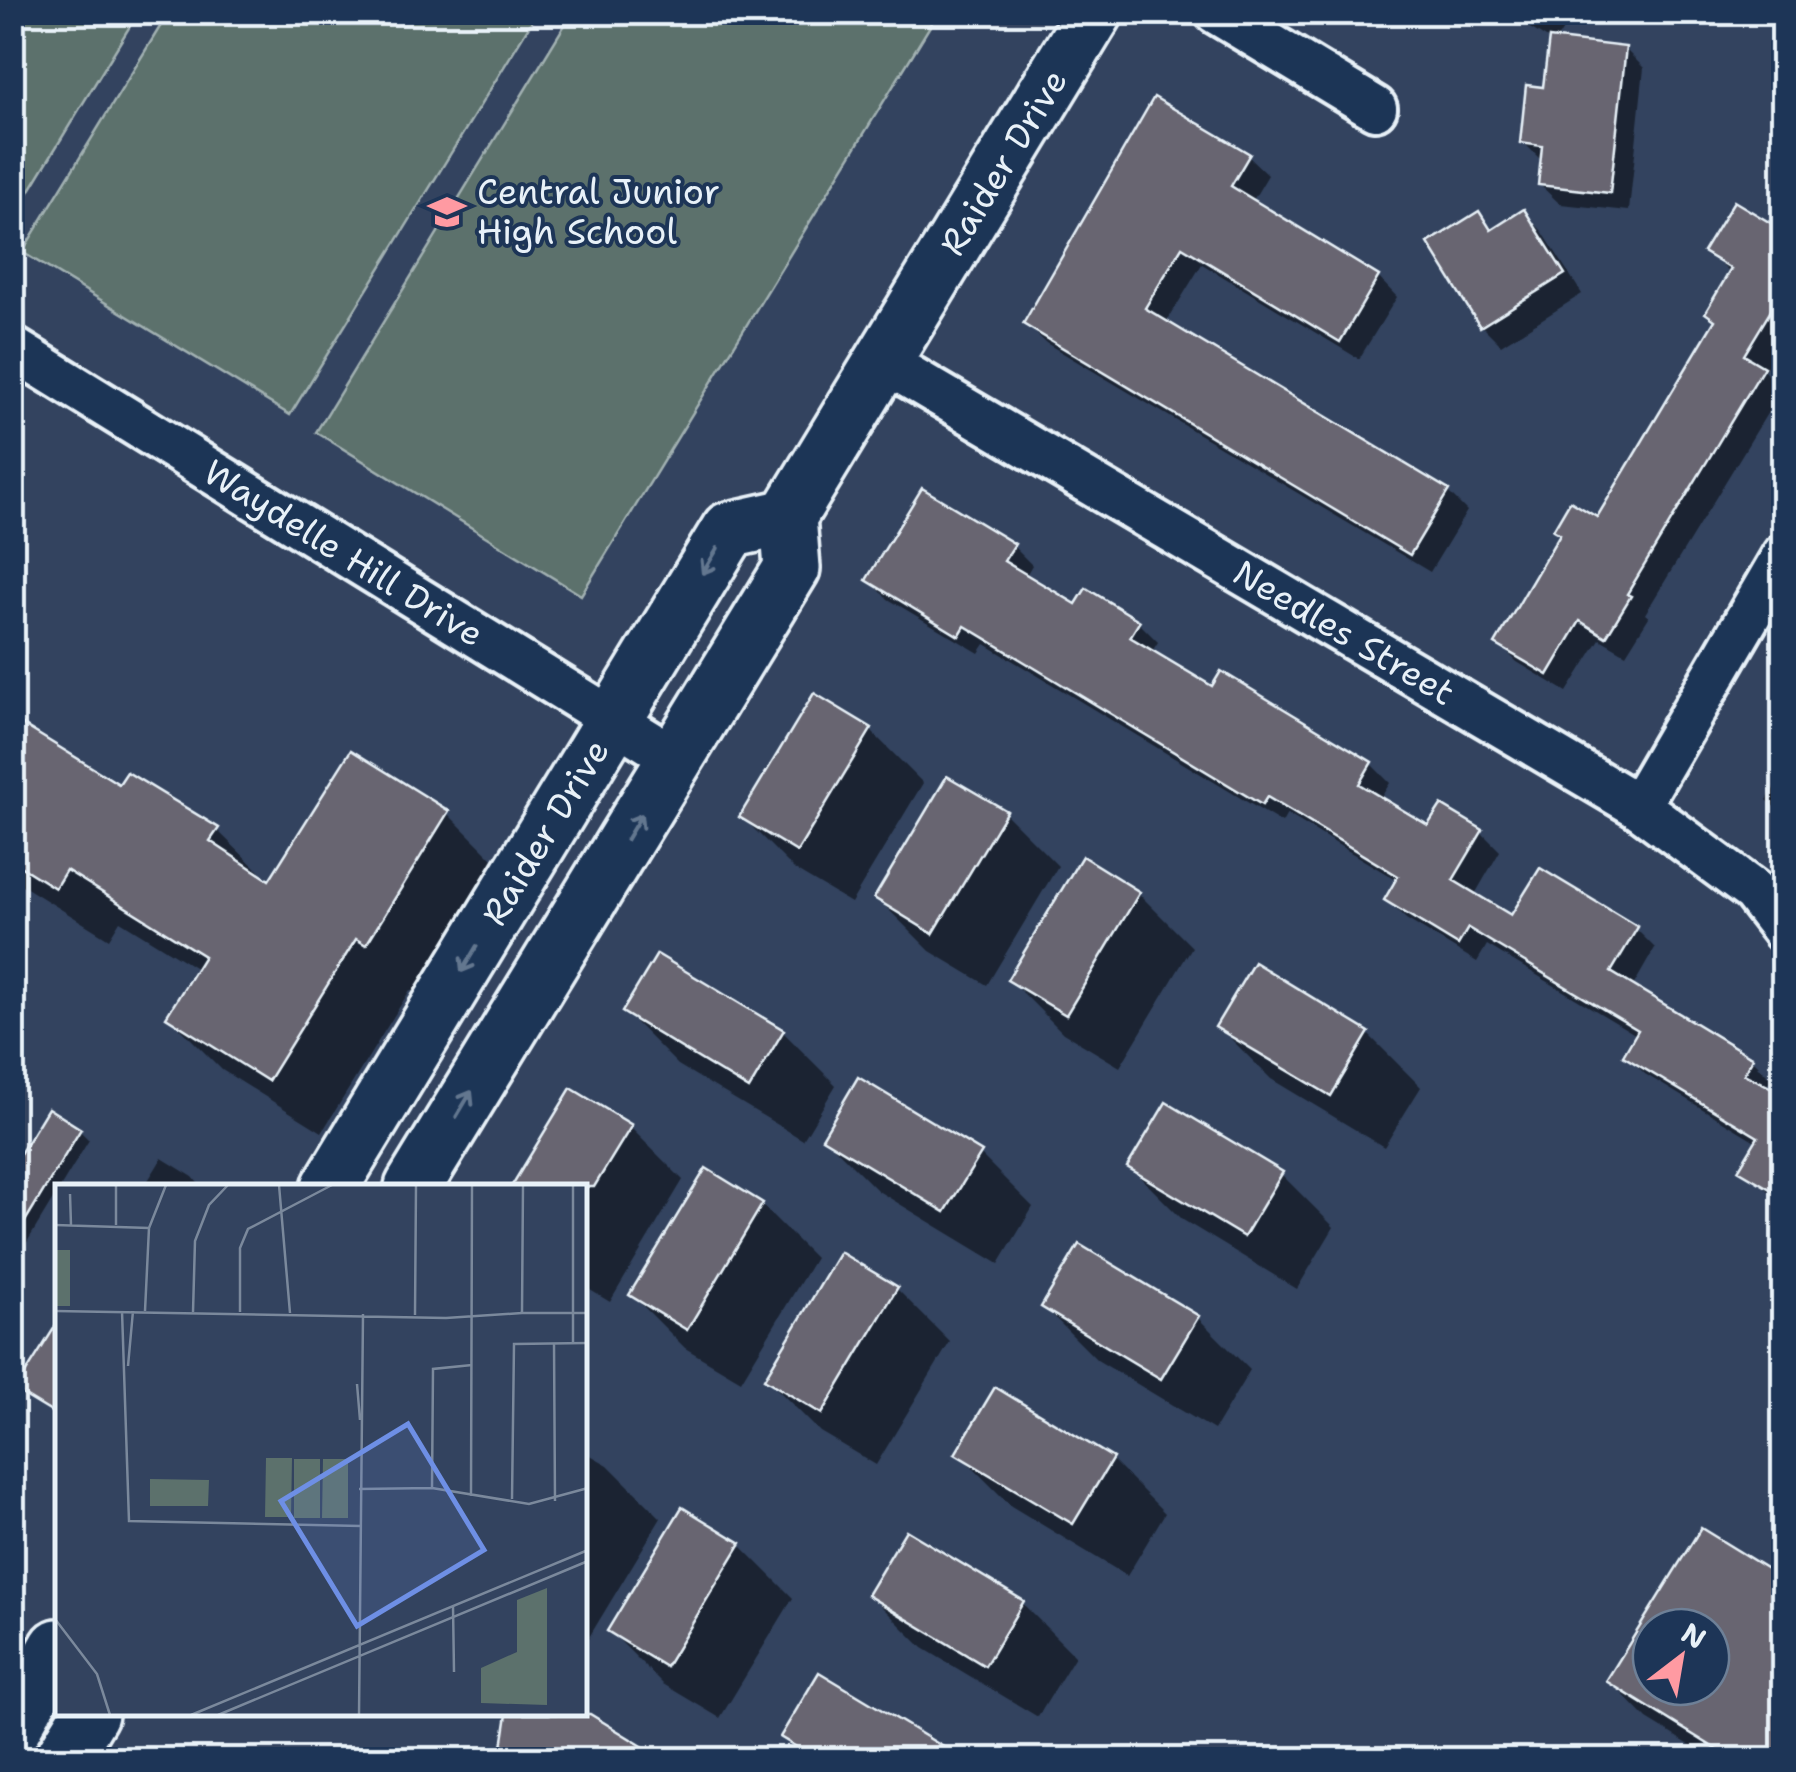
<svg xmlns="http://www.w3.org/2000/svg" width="1796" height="1772" viewBox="0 0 1796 1772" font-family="'Shantell Sans',sans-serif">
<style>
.green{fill:#5c716c;stroke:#a2b1b2;stroke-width:2.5}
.shadow{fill:#0007;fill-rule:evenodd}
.building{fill:#676571;stroke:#e8f1f8;stroke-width:2.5;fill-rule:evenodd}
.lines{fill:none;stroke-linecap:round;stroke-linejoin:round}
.street-casing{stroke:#e8f1f8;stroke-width:50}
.secondary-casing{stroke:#e8f1f8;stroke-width:62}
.street{stroke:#1d3557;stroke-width:42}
.secondary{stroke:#1d3557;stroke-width:55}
.oneway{stroke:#64778f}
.labels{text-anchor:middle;stroke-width:8;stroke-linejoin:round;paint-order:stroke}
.street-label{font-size:35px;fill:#e8f1f8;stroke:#1d3557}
.poi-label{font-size:35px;fill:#e8f1f8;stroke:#1d3557;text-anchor:start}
.inset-road{fill:none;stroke:#7b899c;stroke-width:2.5}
.view{fill:#6e8fe5;fill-opacity:0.15;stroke:#6e8fe5;stroke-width:5}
.inset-edge{fill:none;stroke:#e8f1f8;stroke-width:5}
</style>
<rect width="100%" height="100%" fill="#33435f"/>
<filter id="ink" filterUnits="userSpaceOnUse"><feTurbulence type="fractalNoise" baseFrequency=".01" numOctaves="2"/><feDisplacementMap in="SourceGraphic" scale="20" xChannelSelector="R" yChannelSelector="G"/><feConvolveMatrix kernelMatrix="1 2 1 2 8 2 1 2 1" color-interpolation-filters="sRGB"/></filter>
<g filter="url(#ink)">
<g class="green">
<path d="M13,12L138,13L13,218L12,13Z"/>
<path d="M169,12L537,13L290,415L22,252Z"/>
<path d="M572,13H938L581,595L316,432Z"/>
</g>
<g class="shadow">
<path d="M1504,12H1574L1556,41L1625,49L1644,68L1629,211L1560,204L1540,185L1543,162L1523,142L1545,90L1551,41Z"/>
<path d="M1248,156L1268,175L1252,202L1378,277L1397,297L1359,359L1202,264L1166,323L1448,492L1467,511L1430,572L1046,343L1026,324Z"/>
<path d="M1784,203V339L1764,371L1782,389L1645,614L1649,617L1626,654L1600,639L1567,692L1517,662L1498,643L1598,521L1717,322L1708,313L1731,274L1707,251L1770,226Z"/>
<path d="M1523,212L1542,231L1582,294L1501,345L1482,326L1431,244L1478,214L1494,230Z"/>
<path d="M1013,546L1032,565L1025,577L1077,608L1139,623L1158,642L1151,653L1212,689L1371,764L1390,783L1380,799L1429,829L1481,832L1500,851L1474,896L1512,919L1636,929L1655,948L1632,988L1752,1060L1771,1079L1765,1089L1784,1100V1203L1741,1169L1757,1142L1645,1074L1626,1055L1638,1036L1487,945L1477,962L1406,919L1387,900L1398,881L1287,814L1282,823L985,644L979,653L888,599L869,580Z"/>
<path d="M1784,718V752L1770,739Z"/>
<path d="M870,730L923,783L851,903L795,870L742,817Z"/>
<path d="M12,744L217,830L271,883L447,813L500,866L420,996L410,990L322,1132L222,1070L169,1017L199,970L120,921L109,939L12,879Z"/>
<path d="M1784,772V816L1767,800Z"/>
<path d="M1005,813L1058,866L987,985L930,951L877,898Z"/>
<path d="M1139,894L1192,947L1120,1067L1063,1033L1010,980Z"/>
<path d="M658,957L783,1032L836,1085L803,1140L678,1065L625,1012Z"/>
<path d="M1218,1026L1368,1034L1421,1087L1384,1147L1271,1079Z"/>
<path d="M630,1127L683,1180L610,1302L585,1287V1187Z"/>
<path d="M80,1131L89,1140L12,1267V1172Z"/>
<path d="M825,1138L980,1154L1033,1207L999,1264L878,1191Z"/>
<path d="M162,1158L193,1177L201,1187H144Z"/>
<path d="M1130,1167L1281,1174L1334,1227L1297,1289L1183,1220Z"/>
<path d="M706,1172L762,1205L815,1258L741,1381L685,1348L632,1295Z"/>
<path d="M897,1289L950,1342L876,1465L820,1432L767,1379Z"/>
<path d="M1044,1307L1197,1317L1250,1370L1214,1430L1097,1360Z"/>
<path d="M585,1452L608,1465L661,1518L588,1639Z"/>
<path d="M958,1453L1112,1460L1165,1513L1127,1576L1011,1506Z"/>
<path d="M1702,1532L1784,1760H1714L1647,1719L1610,1681ZM1651,1627H1711V1687H1651Z"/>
<path d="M740,1545L793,1598L720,1718L663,1684L610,1631Z"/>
<path d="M870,1595L1022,1603L1075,1656L1038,1717L923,1648Z"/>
<path d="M783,1736L950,1760H806Z"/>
</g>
<g class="building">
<path d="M1549,38L1626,47L1610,193L1538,185L1542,146L1520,143L1526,85L1543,87Z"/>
<path d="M1154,97L1250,154L1231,186L1379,276L1340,342L1182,247L1145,308L1449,490L1410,555L1023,324Z"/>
<path d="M1734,201L1784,231V289L1744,355L1764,367L1627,594L1631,596L1606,637L1580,621L1548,675L1495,644L1560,534L1553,530L1570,501L1597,517L1715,320L1705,313L1731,269L1703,252Z"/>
<path d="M1524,209L1565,274L1480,327L1428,243L1479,211L1491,230Z"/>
<path d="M922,488L1015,544L1004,561L1076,604L1086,588L1140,621L1130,637L1212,686L1221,671L1372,762L1359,784L1428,825L1441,805L1483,830L1453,880L1511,915L1540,868L1638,927L1611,972L1753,1058L1744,1074L1784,1094V1197L1738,1170L1758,1137L1623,1056L1638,1030L1468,928L1458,945L1384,900L1398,876L1267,797L1262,805L965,626L959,636L866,580Z"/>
<path d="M814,693L872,728L797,852L739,817Z"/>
<path d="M12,718L119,784L127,772L219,828L210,841L269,880L351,750L449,811L366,945L356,939L268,1081L166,1017L204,956L66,870L55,888L12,861Z"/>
<path d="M947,776L1007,811L933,934L874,898Z"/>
<path d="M1082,856L1140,892L1066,1015L1007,980Z"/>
<path d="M657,954L784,1030L749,1089L622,1012Z"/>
<path d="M1254,962L1369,1032L1331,1096L1215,1027Z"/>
<path d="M858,1077L982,1152L945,1212L822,1138Z"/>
<path d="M571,1088L632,1125L594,1187H511Z"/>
<path d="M1166,1102L1283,1172L1244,1237L1127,1167Z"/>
<path d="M48,1108L81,1129L12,1243V1167Z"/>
<path d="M706,1168L763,1203L687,1330L629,1295Z"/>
<path d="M1079,1244L1199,1316L1161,1379L1041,1307Z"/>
<path d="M840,1252L898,1287L822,1414L764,1379Z"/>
<path d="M58,1322V1416L15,1390Z"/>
<path d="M995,1387L1113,1458L1073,1524L955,1454Z"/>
<path d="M682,1507L741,1543L666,1667L607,1631Z"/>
<path d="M1701,1528L1784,1579V1760H1734L1606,1681ZM1651,1627H1711V1687H1651Z"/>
<path d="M906,1530L1024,1601L985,1666L867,1595Z"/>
<path d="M819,1672L965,1760H818L780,1737Z"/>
<path d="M507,1714H590L665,1760H500Z"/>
</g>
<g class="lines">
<g class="street-casing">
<g id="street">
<path d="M1216,12L1375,108"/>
<path id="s1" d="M12,348L675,758"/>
<path id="s2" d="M883,361L1638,806L1753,891L1784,931"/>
<path d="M1638,806L1784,555"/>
</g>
</g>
<g class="secondary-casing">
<g id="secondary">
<path id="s3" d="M330,1187L729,530L788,517"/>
<path id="s4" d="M413,1187L792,568L788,517L1095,12"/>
<path d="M12,1729L58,1647"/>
<path d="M62,1760L90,1714"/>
</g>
</g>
<use href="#street" class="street"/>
<use href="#secondary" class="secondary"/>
</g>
<defs><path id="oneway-shaft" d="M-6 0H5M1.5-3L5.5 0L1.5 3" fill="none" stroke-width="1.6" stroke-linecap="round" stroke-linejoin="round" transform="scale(2.5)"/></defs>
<g class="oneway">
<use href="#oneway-shaft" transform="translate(710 561) rotate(121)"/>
<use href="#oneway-shaft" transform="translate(634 827) rotate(-59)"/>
<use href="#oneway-shaft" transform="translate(469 959) rotate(121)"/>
<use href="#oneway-shaft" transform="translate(464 1104) rotate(-59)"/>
</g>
</g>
<defs>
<g id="school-bare" transform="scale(3)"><path d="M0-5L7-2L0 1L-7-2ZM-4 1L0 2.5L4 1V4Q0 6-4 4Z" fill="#ff9aa2" stroke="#1d3557" stroke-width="2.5" paint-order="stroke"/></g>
</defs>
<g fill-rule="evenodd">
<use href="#school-bare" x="447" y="212"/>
</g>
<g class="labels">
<g class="street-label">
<text dy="12" stroke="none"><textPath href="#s4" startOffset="1192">Raider Drive</textPath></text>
<text dy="12" stroke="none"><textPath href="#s1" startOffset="390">Waydelle Hill Drive</textPath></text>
<text dy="12" stroke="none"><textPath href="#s2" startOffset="535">Needles Street</textPath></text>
<text dy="12" stroke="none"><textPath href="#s3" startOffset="415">Raider Drive</textPath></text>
</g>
<g class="poi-label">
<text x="477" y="204">Central Junior<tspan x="477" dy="40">High School</tspan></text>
</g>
</g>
<g transform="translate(55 1184)">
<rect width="532" height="532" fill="#33435f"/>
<path d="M0,66H15V122H0ZM211,274H237L236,333H210ZM239,275H265V334H239ZM268,275H293V334H267ZM95,295L154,296L153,322H95ZM492,404V521L426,519V484L462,468V416Z" fill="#5c716c"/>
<path class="inset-road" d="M61,1V41M224,1L235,129M518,1V159M15,10L16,41M0,41L94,44M0,127L391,134L467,129M67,127L74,337L306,342M90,127L94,44L111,1M138,128L140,57L154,21L173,1M185,128V64L193,45L277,1M465,129H533M467,129L468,1M360,131L361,1M499,159L500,317M73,182L78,127M302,200L305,236M377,304L378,185L417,181M304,305L377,304L474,320L533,304M416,312L417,1M457,315L459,160L533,159M398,422L399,488M0,435L42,490L55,531M136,531L533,366M163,531L533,377M304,531L308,130"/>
<path class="view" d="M353,240L429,366L302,442L226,317Z"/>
<rect width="532" height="532" class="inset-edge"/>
</g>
<rect width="1796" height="1772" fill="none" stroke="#1d3557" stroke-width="50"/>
<rect x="25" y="25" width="1746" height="1722" fill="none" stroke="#e8f1f8" stroke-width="4" filter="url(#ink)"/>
<g transform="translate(1681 1657) rotate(31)"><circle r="48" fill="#1d3557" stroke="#6e8097" stroke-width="2.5"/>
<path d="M0-8L18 38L0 25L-18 38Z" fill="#ff9aa2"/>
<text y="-15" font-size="28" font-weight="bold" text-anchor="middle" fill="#e8f1f8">N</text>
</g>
</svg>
